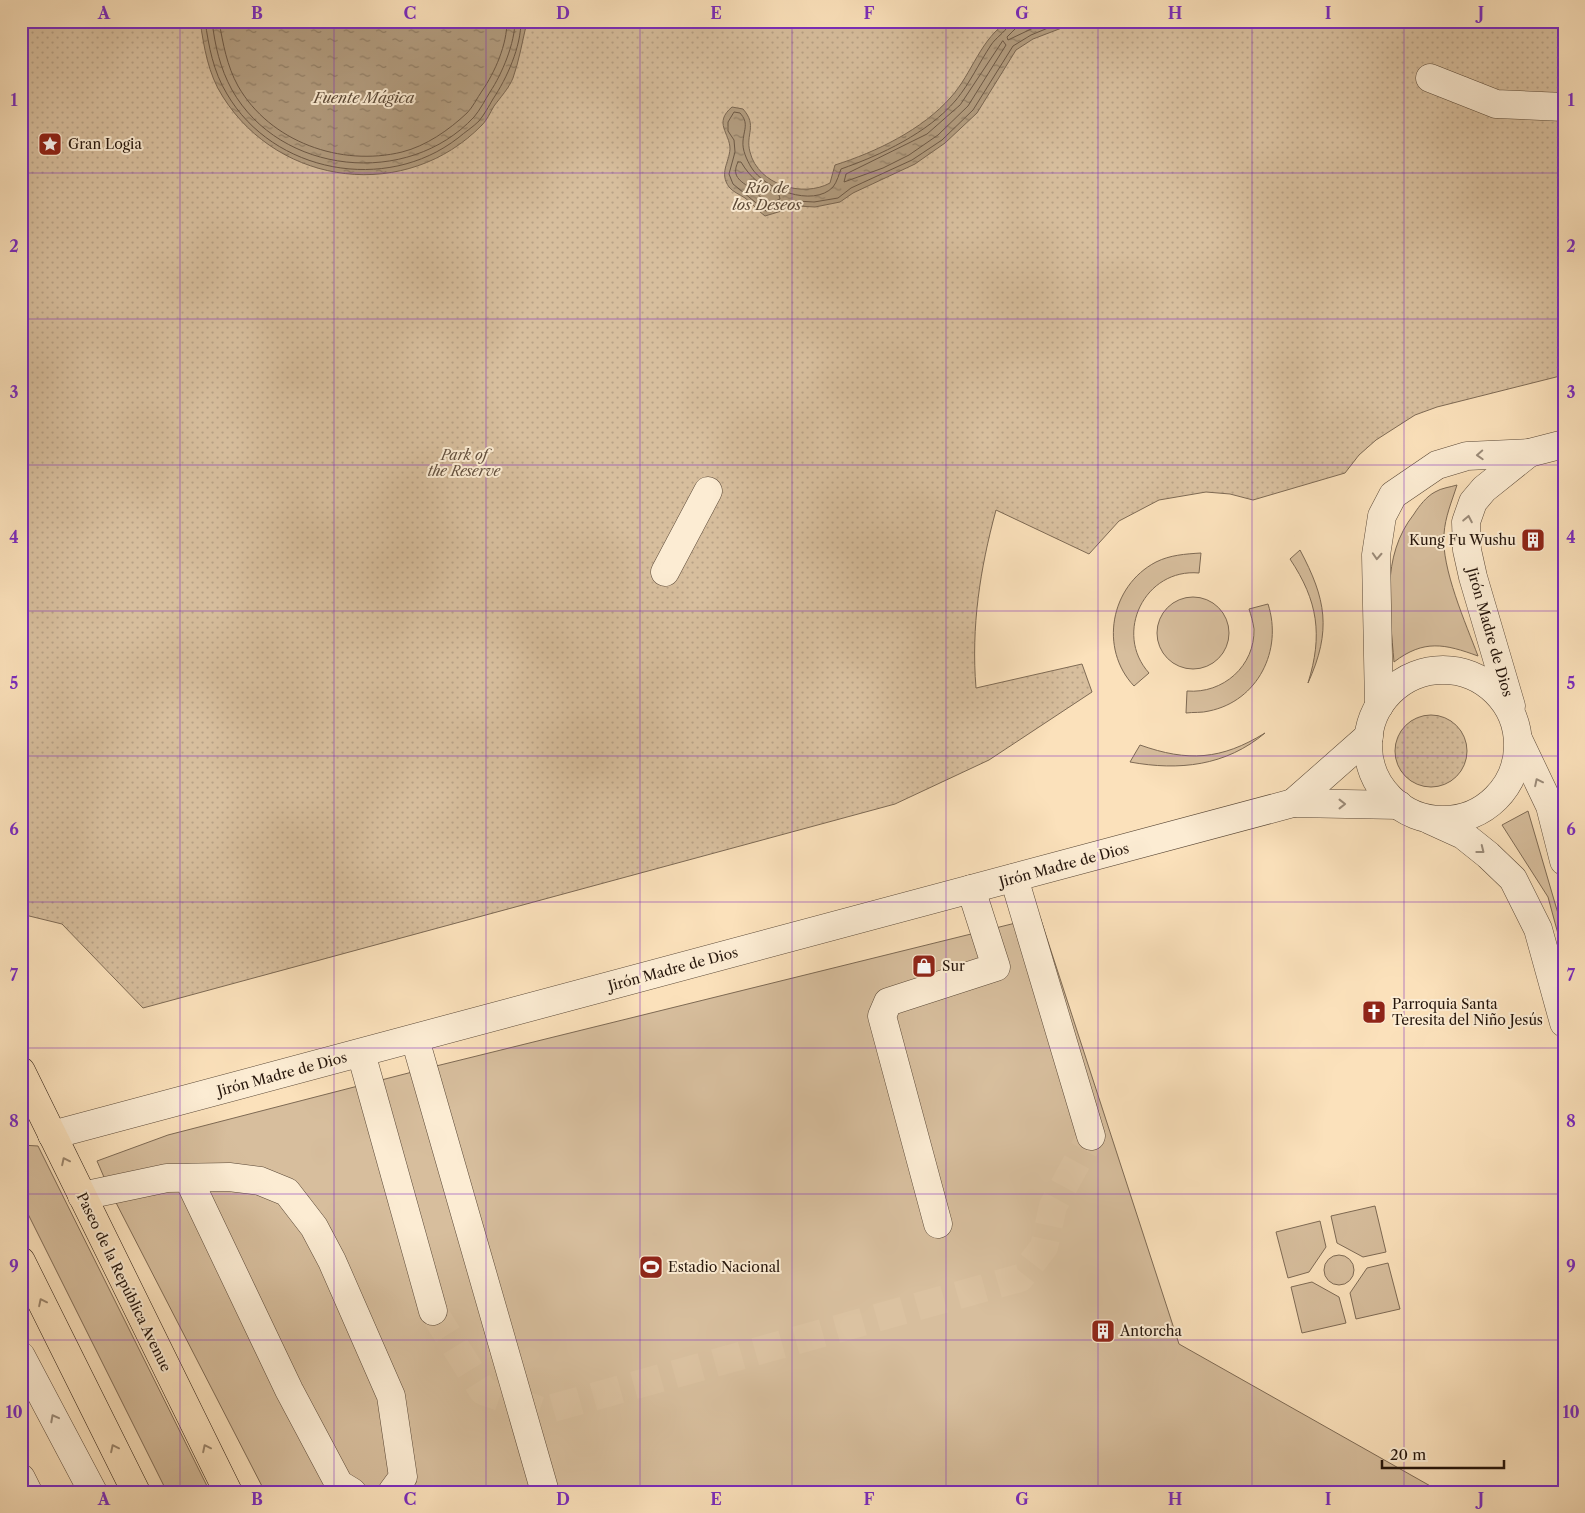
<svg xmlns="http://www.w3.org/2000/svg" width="1585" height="1513" viewBox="0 0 1585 1513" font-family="'Libre Caslon Text',serif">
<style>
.grass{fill:#d7be9d;stroke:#7e6a54}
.park{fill:url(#park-dots);stroke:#7e6a54}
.water{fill:url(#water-ripples);stroke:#7a6651}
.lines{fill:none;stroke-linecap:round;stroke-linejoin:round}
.shore{stroke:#6c5845;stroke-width:1}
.minor-tunnel{stroke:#dbc2a1;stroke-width:28;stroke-dasharray:28 14;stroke-linecap:butt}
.minor-casing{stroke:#5a4837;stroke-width:29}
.major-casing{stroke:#25150b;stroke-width:29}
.highway-casing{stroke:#25150b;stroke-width:29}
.minor{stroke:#fcecd3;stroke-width:28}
.major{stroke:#fbe1bb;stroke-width:28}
.highway{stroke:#fbe1bb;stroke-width:28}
.oneway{stroke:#9b8b79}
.oneway2{stroke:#9b856c}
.grid{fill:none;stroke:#7b2cbf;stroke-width:1;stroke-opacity:0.55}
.labels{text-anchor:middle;stroke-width:4;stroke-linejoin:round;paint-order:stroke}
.poi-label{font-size:14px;fill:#25150b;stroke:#fcecd3;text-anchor:start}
.park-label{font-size:14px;font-style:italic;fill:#63503e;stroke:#fcecd3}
.street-label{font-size:14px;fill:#25150b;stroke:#fcecd3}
.water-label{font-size:15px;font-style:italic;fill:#5d4b39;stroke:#fcecd3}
.neatline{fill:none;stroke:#7b2cbf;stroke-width:2}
.grid-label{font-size:16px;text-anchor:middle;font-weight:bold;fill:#7b2cbf}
</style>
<defs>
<pattern id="park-dots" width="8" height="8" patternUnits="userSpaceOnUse" patternTransform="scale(1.25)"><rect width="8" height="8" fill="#d7be9d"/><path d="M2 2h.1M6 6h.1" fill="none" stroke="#b8a286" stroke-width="1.8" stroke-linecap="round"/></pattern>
<pattern id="water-ripples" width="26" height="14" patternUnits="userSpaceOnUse" patternTransform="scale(1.25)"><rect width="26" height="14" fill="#b29c7f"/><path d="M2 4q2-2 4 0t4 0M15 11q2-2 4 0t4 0" fill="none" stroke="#917e66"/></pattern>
</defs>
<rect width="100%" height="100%" fill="#fbe1bb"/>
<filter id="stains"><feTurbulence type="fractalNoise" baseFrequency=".004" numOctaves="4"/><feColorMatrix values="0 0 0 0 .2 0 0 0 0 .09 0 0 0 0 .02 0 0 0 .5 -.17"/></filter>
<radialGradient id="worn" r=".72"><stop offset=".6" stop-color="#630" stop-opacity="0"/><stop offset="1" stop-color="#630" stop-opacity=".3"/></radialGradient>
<g class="grass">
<path d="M1457,485C1452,501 1445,517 1444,534C1441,568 1466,624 1478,656C1445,644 1424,639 1394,662C1390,611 1380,557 1414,514C1419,506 1427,496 1435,492C1441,488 1451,487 1457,485Z"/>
<path d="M1300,550C1326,599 1332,630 1308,683C1323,635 1318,601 1290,559Z"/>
<path d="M1201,553L1199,573C1145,568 1113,633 1149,673L1134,686C1099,649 1110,586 1156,562C1170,555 1185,554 1201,553Z"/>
<circle cx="1193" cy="633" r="36"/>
<path d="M1268,604C1283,650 1258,701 1209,711C1202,713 1193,712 1186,713L1187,691C1223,694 1255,666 1254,629C1253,622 1251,615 1249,609Z"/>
<path d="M1265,733C1226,766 1179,771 1130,762L1140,745C1188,762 1221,760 1265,733Z"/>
<path d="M1528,811L1564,934V956L1548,897L1502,825Z"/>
<path d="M1040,917L1179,1344L1441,1492H265L110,1191L97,1161L168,1135L424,1069Z"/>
<path d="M21,1145L38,1146L210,1492H167L21,1200Z"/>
<path d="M1375,1206L1386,1252L1363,1257L1337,1243L1331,1216Z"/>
<path d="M1320,1221L1326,1247L1309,1272L1288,1278L1276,1232Z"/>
<circle cx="1339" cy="1270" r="15"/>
<path d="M1388,1263L1400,1309L1356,1319L1350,1293L1367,1268Z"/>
<path d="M1312,1282L1339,1297L1346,1323L1302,1333L1291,1287Z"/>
</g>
<g class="park">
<path d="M21,21H1564V375L1437,407L1415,415L1376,440L1359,455L1345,473L1253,500L1230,494L1206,492L1159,500L1119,521L1089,554L996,510C980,569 971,627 976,688L1082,664L1092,692L989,760L895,804L143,1008L62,924L21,914Z"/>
<circle cx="1431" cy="751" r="36"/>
</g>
<g class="water">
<path d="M200,21H526V26C522,43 519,61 513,78C509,88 500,98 494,106C490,113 487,120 482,125C407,202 280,187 223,97C208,74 204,47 200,21Z"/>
<path d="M1009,21H1080L1033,39L1016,50L977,113L945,143L915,164L853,193L840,202L815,207L798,206L765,216C758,211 752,203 745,198C739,194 733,192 729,187C719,173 729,163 730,149C730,133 713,123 732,107L743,109C758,126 745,134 750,152C758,185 803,198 830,183L835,165C876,152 922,130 951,97C972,74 981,37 1009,21Z"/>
</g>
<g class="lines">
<g class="shore">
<path d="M205,21C209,47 213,71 227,94C273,173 386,194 458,138C465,132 473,127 479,121C484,115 489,106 493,99C507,78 521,47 521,21"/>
<path d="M212,21C215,46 220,68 232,90C280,175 408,188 474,117C480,110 485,100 490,92C502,74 515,43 515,21"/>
<path d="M219,21C223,44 227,66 238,86C270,142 341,167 402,152C426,146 449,130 467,113C473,107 477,98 482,91C495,72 507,45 507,21"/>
<path d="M1010,21C1009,30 996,37 991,45C979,63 970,83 956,100C928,133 881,155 841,169C839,174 837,182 833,187C813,208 764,189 751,167C747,160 742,150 743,141C744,129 749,123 740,113L734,112L728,122V131L734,140L735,152L729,174L733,184L766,211L797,201L814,202L838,198L851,188L912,160L942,140L973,110L1013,46L1031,35L1065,21"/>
<path d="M1017,21L1015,29L1007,37L1008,40L1048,21"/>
<path d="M1003,41L1006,45L968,106L938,135L909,155L883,168L844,182L846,174L927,134L960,105Z"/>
<path d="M738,162H741C751,179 762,186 779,195L780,199L768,204C762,200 759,194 753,190C743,182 730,178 738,162Z"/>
</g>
<path class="minor-tunnel" d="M433,1311L483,1391L542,1411L1020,1278L1044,1247L1053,1206L1091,1136"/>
<g class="minor-casing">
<g id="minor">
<path d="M1430,78L1496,104L1564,107"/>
<path d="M665,572L708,491"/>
<circle cx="1443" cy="745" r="75"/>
<path d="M1379,706L1376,555L1382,516L1393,495L1437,465L1467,456L1529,453L1564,444"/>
<path d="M1511,706L1473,577L1467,550L1466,522L1473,502L1484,489L1529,453"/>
<path d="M1519,741L1550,806L1564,861"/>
<path d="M1293,803L1369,736"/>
<path d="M1430,820L1463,835L1488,855L1513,879L1538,929L1564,1023"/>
<path d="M1014,878L1091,1136"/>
<path d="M415,1039L545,1492"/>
<path d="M361,1053L433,1311"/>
<path d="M52,1135L1293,803L1399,805"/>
<path d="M188,1178L289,1390L339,1484L352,1492"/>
<path d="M82,1196L167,1178L229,1177L260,1181L287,1192L314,1227L332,1261L391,1396L403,1477L392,1492"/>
<path d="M938,1224L882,1016L888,1002L996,967L971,889"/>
<path d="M21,1356L93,1492"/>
<path d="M21,1478L28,1492"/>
</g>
</g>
<g class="major-casing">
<path id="major" d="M21,1071L228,1492"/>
</g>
<g class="highway-casing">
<path id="highway" d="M21,1261L136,1492"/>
</g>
<use href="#minor" class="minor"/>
<use href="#major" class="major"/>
<use href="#highway" class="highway"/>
</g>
<defs><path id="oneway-chevron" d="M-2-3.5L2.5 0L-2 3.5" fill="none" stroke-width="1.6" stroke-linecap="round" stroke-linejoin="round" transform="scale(1.25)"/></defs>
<g class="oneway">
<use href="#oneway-chevron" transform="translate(1480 455) rotate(177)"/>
<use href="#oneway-chevron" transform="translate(1468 519) rotate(-79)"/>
<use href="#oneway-chevron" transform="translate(1377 556) rotate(93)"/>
<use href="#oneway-chevron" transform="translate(1538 782) rotate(-116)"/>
<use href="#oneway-chevron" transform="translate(1342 804)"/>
<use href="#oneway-chevron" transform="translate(1481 850) rotate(38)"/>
<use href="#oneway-chevron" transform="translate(54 1418) rotate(-118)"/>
</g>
<g class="oneway2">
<use href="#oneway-chevron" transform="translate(65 1161) rotate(-116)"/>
<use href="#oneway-chevron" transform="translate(42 1302) rotate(-116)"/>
<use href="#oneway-chevron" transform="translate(114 1448) rotate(-116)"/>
<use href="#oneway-chevron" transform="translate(206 1448) rotate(-116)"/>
</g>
<path class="grid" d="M180,21V1492M334,21V1492M486,21V1492M640,21V1492M792,21V1492M946,21V1492M1098,21V1492M1252,21V1492M1404,21V1492M21,173H1564M21,319H1564M21,465H1564M21,611H1564M21,756H1564M21,902H1564M21,1048H1564M21,1194H1564M21,1340H1564"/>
<defs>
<g id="sight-square" transform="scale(1.25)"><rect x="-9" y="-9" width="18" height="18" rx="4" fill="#8f2418" stroke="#fcecd3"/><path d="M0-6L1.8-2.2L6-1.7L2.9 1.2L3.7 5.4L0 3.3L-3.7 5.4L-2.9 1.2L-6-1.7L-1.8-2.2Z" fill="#fff"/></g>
<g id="building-square" transform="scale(1.25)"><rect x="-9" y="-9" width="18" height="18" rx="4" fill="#8f2418" stroke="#fcecd3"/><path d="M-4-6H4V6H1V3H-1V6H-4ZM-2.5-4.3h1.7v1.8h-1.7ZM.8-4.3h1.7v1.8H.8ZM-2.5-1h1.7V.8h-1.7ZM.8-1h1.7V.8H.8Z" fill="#fff"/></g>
<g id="shop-square" transform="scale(1.25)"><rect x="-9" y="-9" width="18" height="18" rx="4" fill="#8f2418" stroke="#fcecd3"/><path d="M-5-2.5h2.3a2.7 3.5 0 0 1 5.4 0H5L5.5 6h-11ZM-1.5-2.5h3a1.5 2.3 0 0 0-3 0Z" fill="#fff"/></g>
<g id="church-square" transform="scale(1.25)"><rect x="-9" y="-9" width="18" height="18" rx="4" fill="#8f2418" stroke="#fcecd3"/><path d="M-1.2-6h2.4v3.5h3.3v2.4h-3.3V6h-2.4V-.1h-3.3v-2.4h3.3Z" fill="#fff"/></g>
<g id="stadium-square" transform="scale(1.25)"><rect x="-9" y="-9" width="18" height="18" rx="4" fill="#8f2418" stroke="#fcecd3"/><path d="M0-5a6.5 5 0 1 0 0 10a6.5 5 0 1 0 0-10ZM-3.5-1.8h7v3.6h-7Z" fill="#fff"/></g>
</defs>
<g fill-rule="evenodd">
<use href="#sight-square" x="50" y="144"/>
<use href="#building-square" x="1533" y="540"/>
<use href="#shop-square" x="924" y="966"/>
<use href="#church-square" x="1374" y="1012"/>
<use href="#stadium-square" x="651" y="1267"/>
<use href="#building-square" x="1103" y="1331"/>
</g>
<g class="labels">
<g class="poi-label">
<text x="68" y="149">Gran Logia</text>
<text x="1516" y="545" text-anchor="end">Kung Fu Wushu</text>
<text x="942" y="971">Sur</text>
<text x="1392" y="1009">Parroquia Santa<tspan x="1392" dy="16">Teresita del Niño Jesús</tspan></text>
<text x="668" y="1272">Estadio Nacional</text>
<text x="1120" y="1336">Antorcha</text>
</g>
<g class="park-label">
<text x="464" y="460">Park of<tspan x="464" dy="16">the Reserve</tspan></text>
</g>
<g class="street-label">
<text transform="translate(1490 632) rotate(74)" y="5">Jirón Madre de Dios</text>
<text transform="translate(1064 865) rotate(-15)" y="5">Jirón Madre de Dios</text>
<text transform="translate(673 969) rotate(-15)" y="5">Jirón Madre de Dios</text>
<text transform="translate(282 1074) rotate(-15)" y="5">Jirón Madre de Dios</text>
<text transform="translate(124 1282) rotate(64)" y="5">Paseo de la República Avenue</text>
</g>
<g class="water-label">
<text x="364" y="103">Fuente Mágica</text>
<text x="767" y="193">Río de<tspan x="767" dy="17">los Deseos</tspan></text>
</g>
</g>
<rect width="1585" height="1513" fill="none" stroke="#fbe1bb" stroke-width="55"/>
<path d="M1382 1460v8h122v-8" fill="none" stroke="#25150b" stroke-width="2.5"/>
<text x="1390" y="1460" font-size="15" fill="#25150b" stroke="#fcecd3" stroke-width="4" paint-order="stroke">20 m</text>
<rect x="28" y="28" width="1530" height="1458" class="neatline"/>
<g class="grid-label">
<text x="104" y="19">A</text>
<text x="257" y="19">B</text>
<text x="410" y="19">C</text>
<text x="563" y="19">D</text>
<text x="716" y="19">E</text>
<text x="869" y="19">F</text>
<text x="1022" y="19">G</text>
<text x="1175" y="19">H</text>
<text x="1328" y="19">I</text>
<text x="1481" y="19">J</text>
<text x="14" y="106">1</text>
<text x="1571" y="106">1</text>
<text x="14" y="252">2</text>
<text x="1571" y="252">2</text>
<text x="14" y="398">3</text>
<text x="1571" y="398">3</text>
<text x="14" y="543">4</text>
<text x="1571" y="543">4</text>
<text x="14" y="689">5</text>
<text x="1571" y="689">5</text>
<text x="14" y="835">6</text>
<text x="1571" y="835">6</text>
<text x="14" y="981">7</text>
<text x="1571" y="981">7</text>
<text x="14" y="1127">8</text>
<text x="1571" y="1127">8</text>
<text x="14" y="1272">9</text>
<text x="1571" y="1272">9</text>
<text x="14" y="1418">10</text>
<text x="1571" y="1418">10</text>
<text x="104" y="1505">A</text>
<text x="257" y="1505">B</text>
<text x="410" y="1505">C</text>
<text x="563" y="1505">D</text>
<text x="716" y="1505">E</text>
<text x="869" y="1505">F</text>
<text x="1022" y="1505">G</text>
<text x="1175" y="1505">H</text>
<text x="1328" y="1505">I</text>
<text x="1481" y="1505">J</text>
</g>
<rect width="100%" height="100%" filter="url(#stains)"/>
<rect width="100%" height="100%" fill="url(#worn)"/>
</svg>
